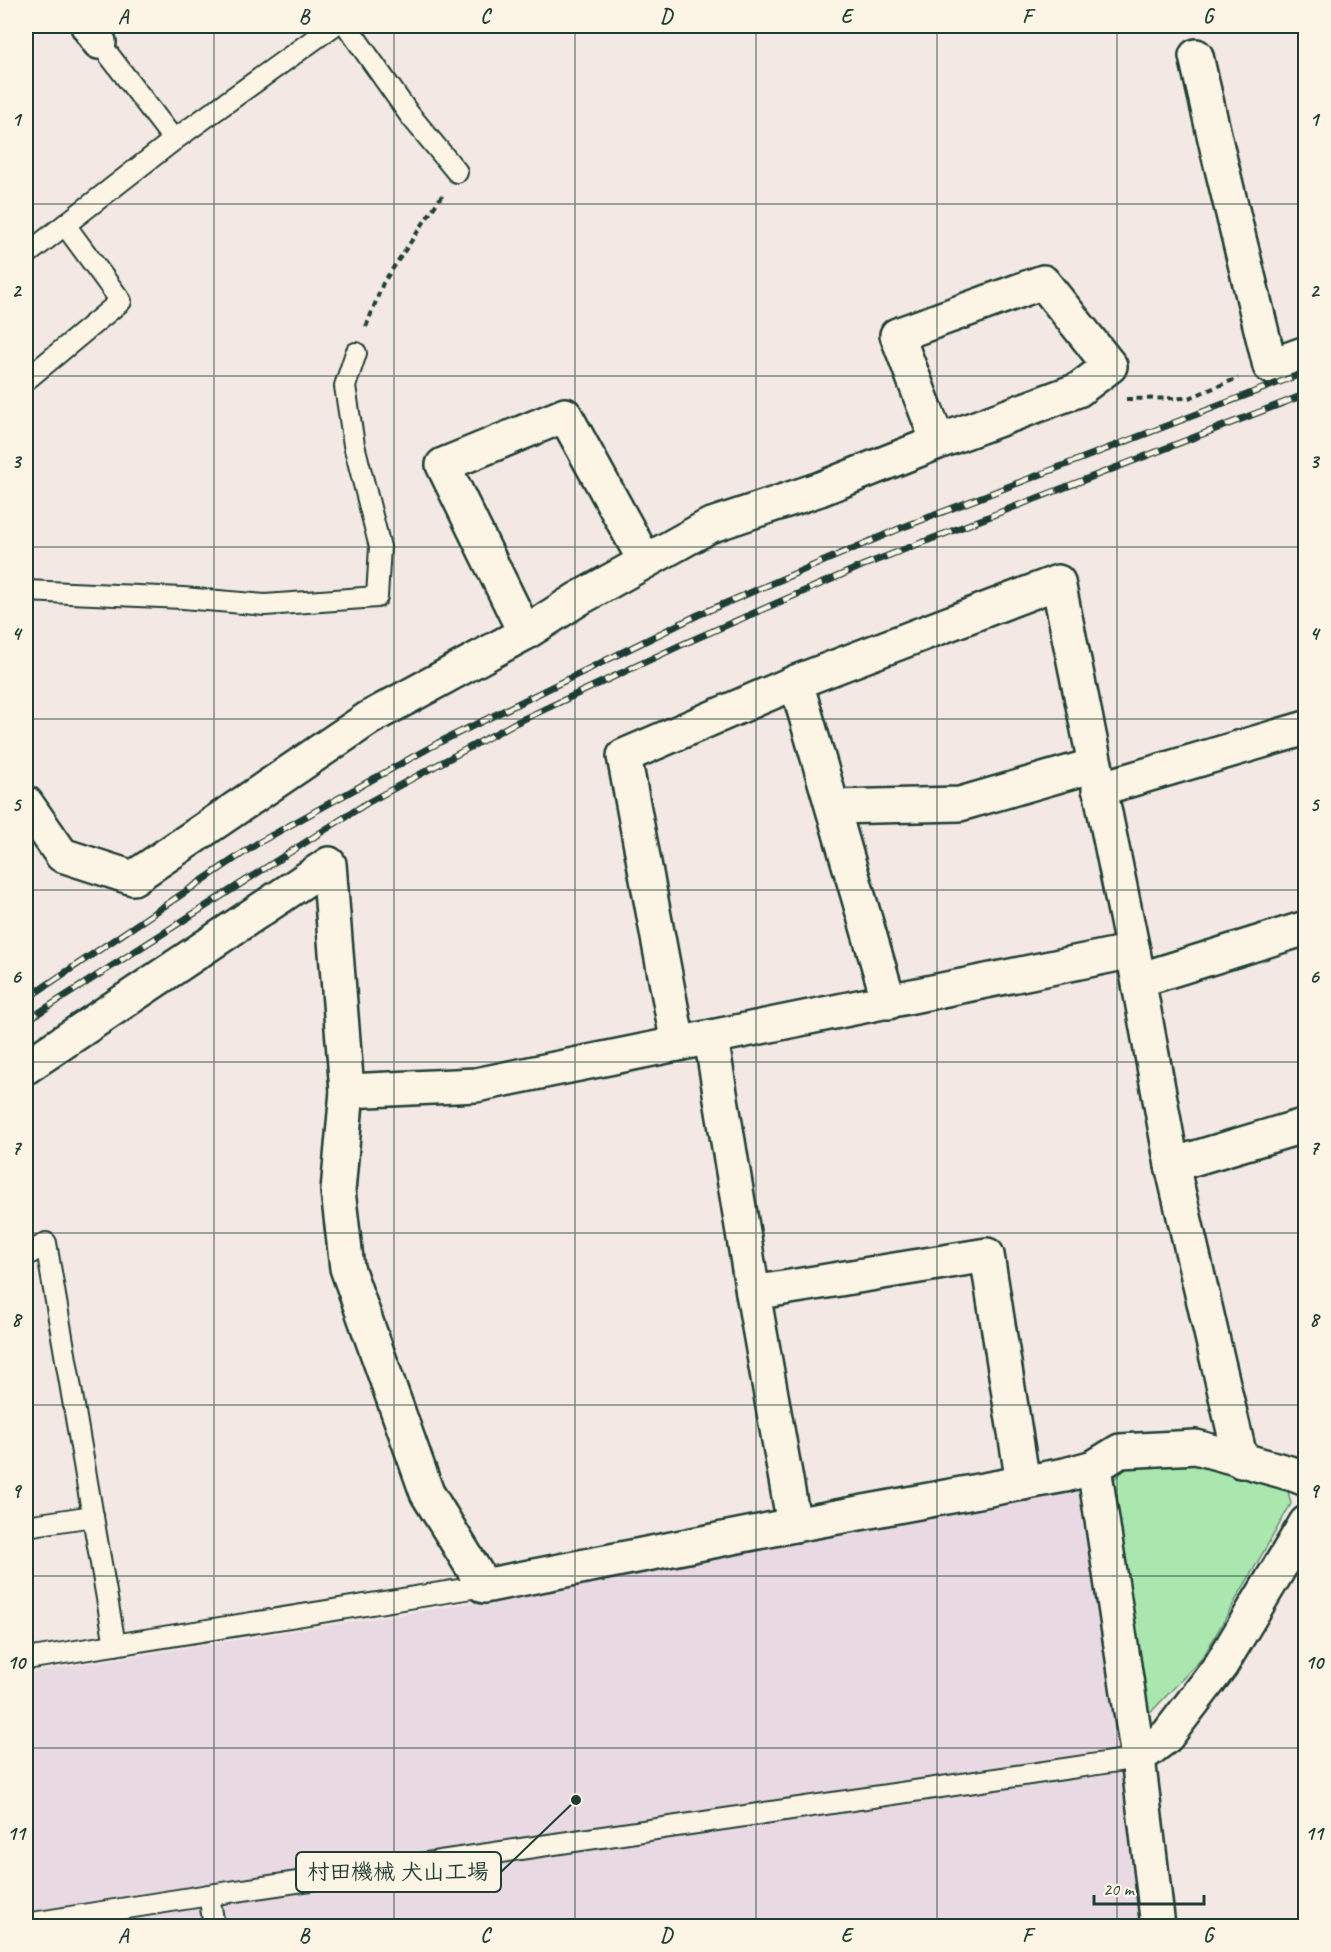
<svg xmlns="http://www.w3.org/2000/svg" width="1331" height="1952" viewBox="0 0 1331 1952" font-family="Caveat,'Klee One',sans-serif">
<style>
.built{fill:#e9d9e3}
.green{fill:#a9e7af;stroke:#649272;stroke-width:1.5}
.lines{fill:none;stroke-linecap:round;stroke-linejoin:round}
.service-casing{stroke:#1f3d34;stroke-width:24}
.minor-casing{stroke:#1f3d34;stroke-width:38}
.path{stroke:#1f3d34;stroke-width:4;stroke-dasharray:6 4.5;stroke-linecap:butt}
.service{stroke:#fcf5e5;stroke-width:20}
.minor{stroke:#fcf5e5;stroke-width:33}
.rail-casing{stroke:#1f3d34;stroke-width:7}
.rail{stroke:#fcf5e5;stroke-width:4.5;stroke-dasharray:14;stroke-linecap:butt}
.grid{fill:none;stroke:#1f3d34;stroke-width:1.5;stroke-opacity:0.55}
.leader{fill:none;stroke:#1f3d34;stroke-width:2}
.callout-dot{fill:#1f3d34;stroke:#fcf5e5;stroke-width:2}
.callout{fill:#fcf5e5;stroke:#1f3d34;stroke-width:2}
.callout-label{font-size:22px;text-anchor:middle;font-weight:bold;fill:#1f3d34}
.neatline{fill:none;stroke:#1f3d34;stroke-width:2}
.grid-label{font-size:20px;text-anchor:middle;font-weight:bold;fill:#1f3d34}
</style>
<rect width="100%" height="100%" fill="#f3e8e4"/>
<filter id="ink" filterUnits="userSpaceOnUse"><feTurbulence type="fractalNoise" baseFrequency=".0167" numOctaves="2"/><feDisplacementMap in="SourceGraphic" scale="12" xChannelSelector="R" yChannelSelector="G"/><feConvolveMatrix kernelMatrix="1 2 1 2 8 2 1 2 1" color-interpolation-filters="sRGB"/></filter>
<g filter="url(#ink)">
<path class="built" d="M1089,1487L1142,1926H26V1673L479,1602Z"/>
<path class="green" d="M1193,1459L1288,1491L1291,1504L1203,1657L1152,1711L1139,1712L1106,1486L1133,1463Z"/>
<g class="lines">
<g class="service-casing">
<g id="service">
<path d="M347,26L409,114L457,172"/>
<path d="M99,42L174,140"/>
<path d="M26,255L174,140L333,26"/>
<path d="M26,380L121,301L65,225"/>
<path d="M26,591L183,598L265,605L377,597L380,547L354,445L345,386L356,353"/>
<path d="M26,1256L46,1243L115,1645"/>
<path d="M26,1526L93,1516"/>
<path d="M26,1659L484,1586"/>
<path d="M209,1895L214,1926"/>
<path d="M26,1924L209,1895L1138,1758"/>
</g>
</g>
<g class="minor-casing">
<g id="minor">
<path d="M88,26L99,42"/>
<path d="M1196,56L1218,152L1270,366L1306,353"/>
<path d="M525,633L443,465L565,415L645,561"/>
<path d="M796,682L889,1002"/>
<path d="M1099,789L1306,728"/>
<path d="M26,803L62,855L133,878L369,718L525,633L578,599L709,526L820,489L938,442L1078,390L1110,366L1043,282L897,335L938,442"/>
<path d="M833,807L960,804L1095,765"/>
<path d="M1139,980L1306,928"/>
<path d="M711,1038L753,1293L794,1525"/>
<path d="M678,1044L624,756L796,682L1058,582L1133,951"/>
<path d="M26,1067L329,864L347,1091L338,1191L347,1268L427,1493L484,1586L794,1525L1065,1475L1094,1467L1120,1451L1196,1447L1293,1474L1306,1479"/>
<path d="M347,1091L476,1085L1133,951L1172,1165L1241,1461"/>
<path d="M1172,1165L1306,1125"/>
<path d="M753,1293L987,1255L1023,1483"/>
<path d="M1094,1467L1138,1758"/>
<path d="M1158,1926L1138,1758L1167,1736L1221,1665L1306,1523"/>
</g>
</g>
<g class="path">
<path d="M366,327L383,283L443,194"/>
<path d="M1126,399L1189,398L1238,378"/>
</g>
<use href="#service" class="service"/>
<use href="#minor" class="minor"/>
<g class="rail-casing">
<g id="rail">
<path d="M26,999L258,843L438,743L698,615L901,528L1306,372"/>
<path d="M26,1021L367,803L513,724L681,645L864,565L1306,394"/>
</g>
</g>
<use href="#rail" class="rail"/>
</g>
</g>
<path class="grid" d="M214,26V1926M394,26V1926M575,26V1926M756,26V1926M937,26V1926M1117,26V1926M26,204H1306M26,376H1306M26,547H1306M26,719H1306M26,890H1306M26,1062H1306M26,1233H1306M26,1405H1306M26,1576H1306M26,1748H1306"/>
<path class="leader" d="M576 1800L501 1872"/>
<circle class="callout-dot" cx="576" cy="1800" r="6"/>
<rect class="callout" x="296" y="1852" width="205" height="40" rx="6"/>
<g class="callout-label">
<text x="398" y="1879">村田機械 犬山工場</text>
</g>
<rect width="1331" height="1952" fill="none" stroke="#fcf5e5" stroke-width="66"/>
<path d="M1094 1895v9h110v-9" fill="none" stroke="#1f3d34" stroke-width="3"/>
<text x="1103" y="1895" font-size="18" fill="#1f3d34" stroke="#fcf5e5" stroke-width="4.5" paint-order="stroke">20 m</text>
<rect x="33" y="33" width="1265" height="1886" class="neatline"/>
<g class="grid-label">
<text x="123" y="23">A</text>
<text x="304" y="23">B</text>
<text x="485" y="23">C</text>
<text x="666" y="23">D</text>
<text x="846" y="23">E</text>
<text x="1027" y="23">F</text>
<text x="1208" y="23">G</text>
<text x="16" y="126">1</text>
<text x="1314" y="126">1</text>
<text x="16" y="297">2</text>
<text x="1314" y="297">2</text>
<text x="16" y="468">3</text>
<text x="1314" y="468">3</text>
<text x="16" y="640">4</text>
<text x="1314" y="640">4</text>
<text x="16" y="811">5</text>
<text x="1314" y="811">5</text>
<text x="16" y="983">6</text>
<text x="1314" y="983">6</text>
<text x="16" y="1154">7</text>
<text x="1314" y="1154">7</text>
<text x="16" y="1326">8</text>
<text x="1314" y="1326">8</text>
<text x="16" y="1497">9</text>
<text x="1314" y="1497">9</text>
<text x="16" y="1669">10</text>
<text x="1314" y="1669">10</text>
<text x="16" y="1840">11</text>
<text x="1314" y="1840">11</text>
<text x="123" y="1942">A</text>
<text x="304" y="1942">B</text>
<text x="485" y="1942">C</text>
<text x="666" y="1942">D</text>
<text x="846" y="1942">E</text>
<text x="1027" y="1942">F</text>
<text x="1208" y="1942">G</text>
</g>
</svg>
